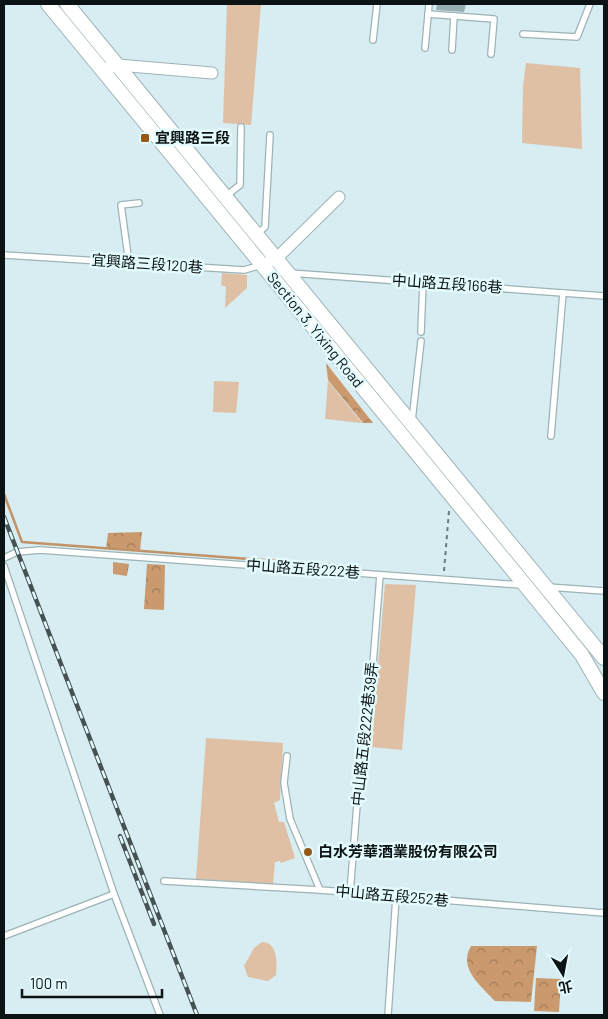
<svg xmlns="http://www.w3.org/2000/svg" width="608" height="1019" viewBox="0 0 608 1019" font-family="Barlow,'Noto Sans TC',sans-serif">
<style>
.grass{fill:#dfc0a5}
.forest{fill:url(#forest-crowns)}
.lines{fill:none;stroke-linecap:round;stroke-linejoin:round}
.stream{stroke:#c19266;stroke-width:2.5}
.building{fill:#99aeb2}
.service-casing{stroke:#9db3b6;stroke-width:8}
.minor-casing{stroke:#9db3b6;stroke-width:13}
.tertiary-casing{stroke:#9db3b6;stroke-width:16}
.path{stroke:#69787a;stroke-width:2;stroke-dasharray:4 4;stroke-linecap:butt}
.service{stroke:#fff;stroke-width:5.5}
.minor{stroke:#fff;stroke-width:11}
.tertiary{stroke:#fff;stroke-width:14}
.rail-casing{stroke:#455153;stroke-width:4.5}
.rail{stroke:#e4fbfe;stroke-width:2.5;stroke-dasharray:8;stroke-linecap:butt}
.poi-dot{fill:#945917;stroke:#e4fbfe;stroke-width:2}
.labels{text-anchor:middle;stroke-width:5;stroke-linejoin:round;paint-order:stroke}
.poi-label{font-size:15px;font-weight:bold;fill:#0b1314;stroke:#e4fbfe;text-anchor:start}
.street-label{font-size:15px;fill:#0b1314;stroke:#e4fbfe}
</style>
<defs>
<pattern id="forest-crowns" width="20" height="18" patternUnits="userSpaceOnUse" patternTransform="scale(1.25)"><rect width="20" height="18" fill="#ca9a6e"/><path d="M2 6a3 3 0 1 1 6 0M12 15a3 3 0 1 1 6 0" fill="none" stroke="#a27c59"/></pattern>
</defs>
<rect width="100%" height="100%" fill="#d7edf1"/>
<g class="grass">
<path d="M227,4H261L251,125L223,123Z"/>
<path d="M526,63L580,68L582,149L522,143L523,86Z"/>
<path d="M222,273L247,275V288L225,308L226,287L221,285Z"/>
<path d="M214,381L239,382L236,413L213,412Z"/>
<path d="M328,381L362,423L325,419Z"/>
<path d="M385,584L416,585L402,750L371,747Z"/>
<path d="M206,738L283,743L280,800L274,803L279,822H284L295,858L281,863L280,861L275,862L273,884L196,879Z"/>
<path d="M262,942C278,942 277,963 276,975L268,981L248,977L244,966L254,948Z"/>
</g>
<g class="forest">
<path d="M326,363L373,423H363L328,380Z"/>
<path d="M142,532L140,551L106,549L108,533Z"/>
<path d="M113,562L129,564L127,576L113,574Z"/>
<path d="M147,564L165,565L164,610L144,609Z"/>
<path d="M471,946H537L531,1002L495,1001C480,985 458,968 471,946Z"/>
<path d="M536,978L561,979L559,1012L534,1011Z"/>
</g>
<g class="lines">
<path class="stream" d="M4,494L22,542L358,567"/>
</g>
<path class="building" d="M437,4H466L464,12L436,10Z"/>
<g class="lines">
<g class="service-casing">
<g id="service">
<path d="M428,14L494,19L491,54"/>
<path d="M523,34L577,37L590,4"/>
<path d="M373,40L377,4"/>
<path d="M425,48L429,4"/>
<path d="M452,50L454,16"/>
<path d="M226,196L240,185L241,127"/>
<path d="M257,234L265,227L270,135"/>
<path d="M4,255L244,270L262,265"/>
<path d="M129,263L121,205L139,203"/>
<path d="M290,273L604,296"/>
<path d="M421,332L423,283"/>
<path d="M412,421L421,341"/>
<path d="M551,436L563,293"/>
<path d="M4,558L17,552L40,550L521,585"/>
<path d="M4,566L114,894L160,1015"/>
<path d="M548,587L604,591"/>
<path d="M287,756L284,783L290,819L320,890L604,913"/>
<path d="M164,881L320,890"/>
<path d="M350,893L361,754L367,740L380,575"/>
<path d="M4,936L114,894"/>
<path d="M388,1015L396,897"/>
</g>
</g>
<g class="minor-casing">
<g id="minor">
<path d="M103,70L118,65L212,73"/>
<path d="M270,261L276,259L339,197"/>
</g>
</g>
<g class="tertiary-casing">
<g id="tertiary">
<path d="M48,4L525,585L582,655L604,693"/>
<path d="M67,4L604,658"/>
</g>
</g>
<path class="path" d="M444,571L449,511"/>
<use href="#service" class="service"/>
<use href="#minor" class="minor"/>
<use href="#tertiary" class="tertiary"/>
<g class="rail-casing">
<g id="rail">
<path d="M4,517L197,1015"/>
<path d="M120,836L154,924"/>
</g>
</g>
<use href="#rail" class="rail"/>
</g>
<g class="poi-dot">
<rect x="140" y="133" width="10" height="10" rx="2.5"/>
<circle cx="308" cy="852" r="5"/>
</g>
<g class="labels">
<g class="poi-label">
<text x="155" y="143">宜興路三段</text>
<text x="318" y="857">白水芳華酒業股份有限公司</text>
</g>
<g class="street-label">
<text transform="translate(147 264) rotate(4)" y="5">宜興路三段120巷</text>
<text transform="translate(447 284) rotate(4)" y="5">中山路五段166巷</text>
<text transform="translate(315 330) rotate(51)" y="5">Section 3, Yixing Road</text>
<text transform="translate(303 569) rotate(4)" y="5">中山路五段222巷</text>
<text transform="translate(365 734) rotate(-84)" y="5">中山路五段222巷39弄</text>
<text transform="translate(392 896) rotate(5)" y="5">中山路五段252巷</text>
</g>
</g>
<rect width="608" height="1019" fill="none" stroke="#0b1314" stroke-width="10"/>
<g transform="translate(563 974) rotate(169)" stroke="#e4fbfe" stroke-width="4" paint-order="stroke">
<path d="M0-4L9 19L0 12L-9 19Z" fill="#0b1314"/>
<text y="-8" font-size="14" font-weight="bold" text-anchor="middle" fill="#0b1314">北</text>
</g>
<path d="M22 989v8h140v-8" fill="none" stroke="#0b1314" stroke-width="2.5"/>
<text x="30" y="989" font-size="15" fill="#0b1314" stroke="#e4fbfe" stroke-width="4" paint-order="stroke">100 m</text>
</svg>
